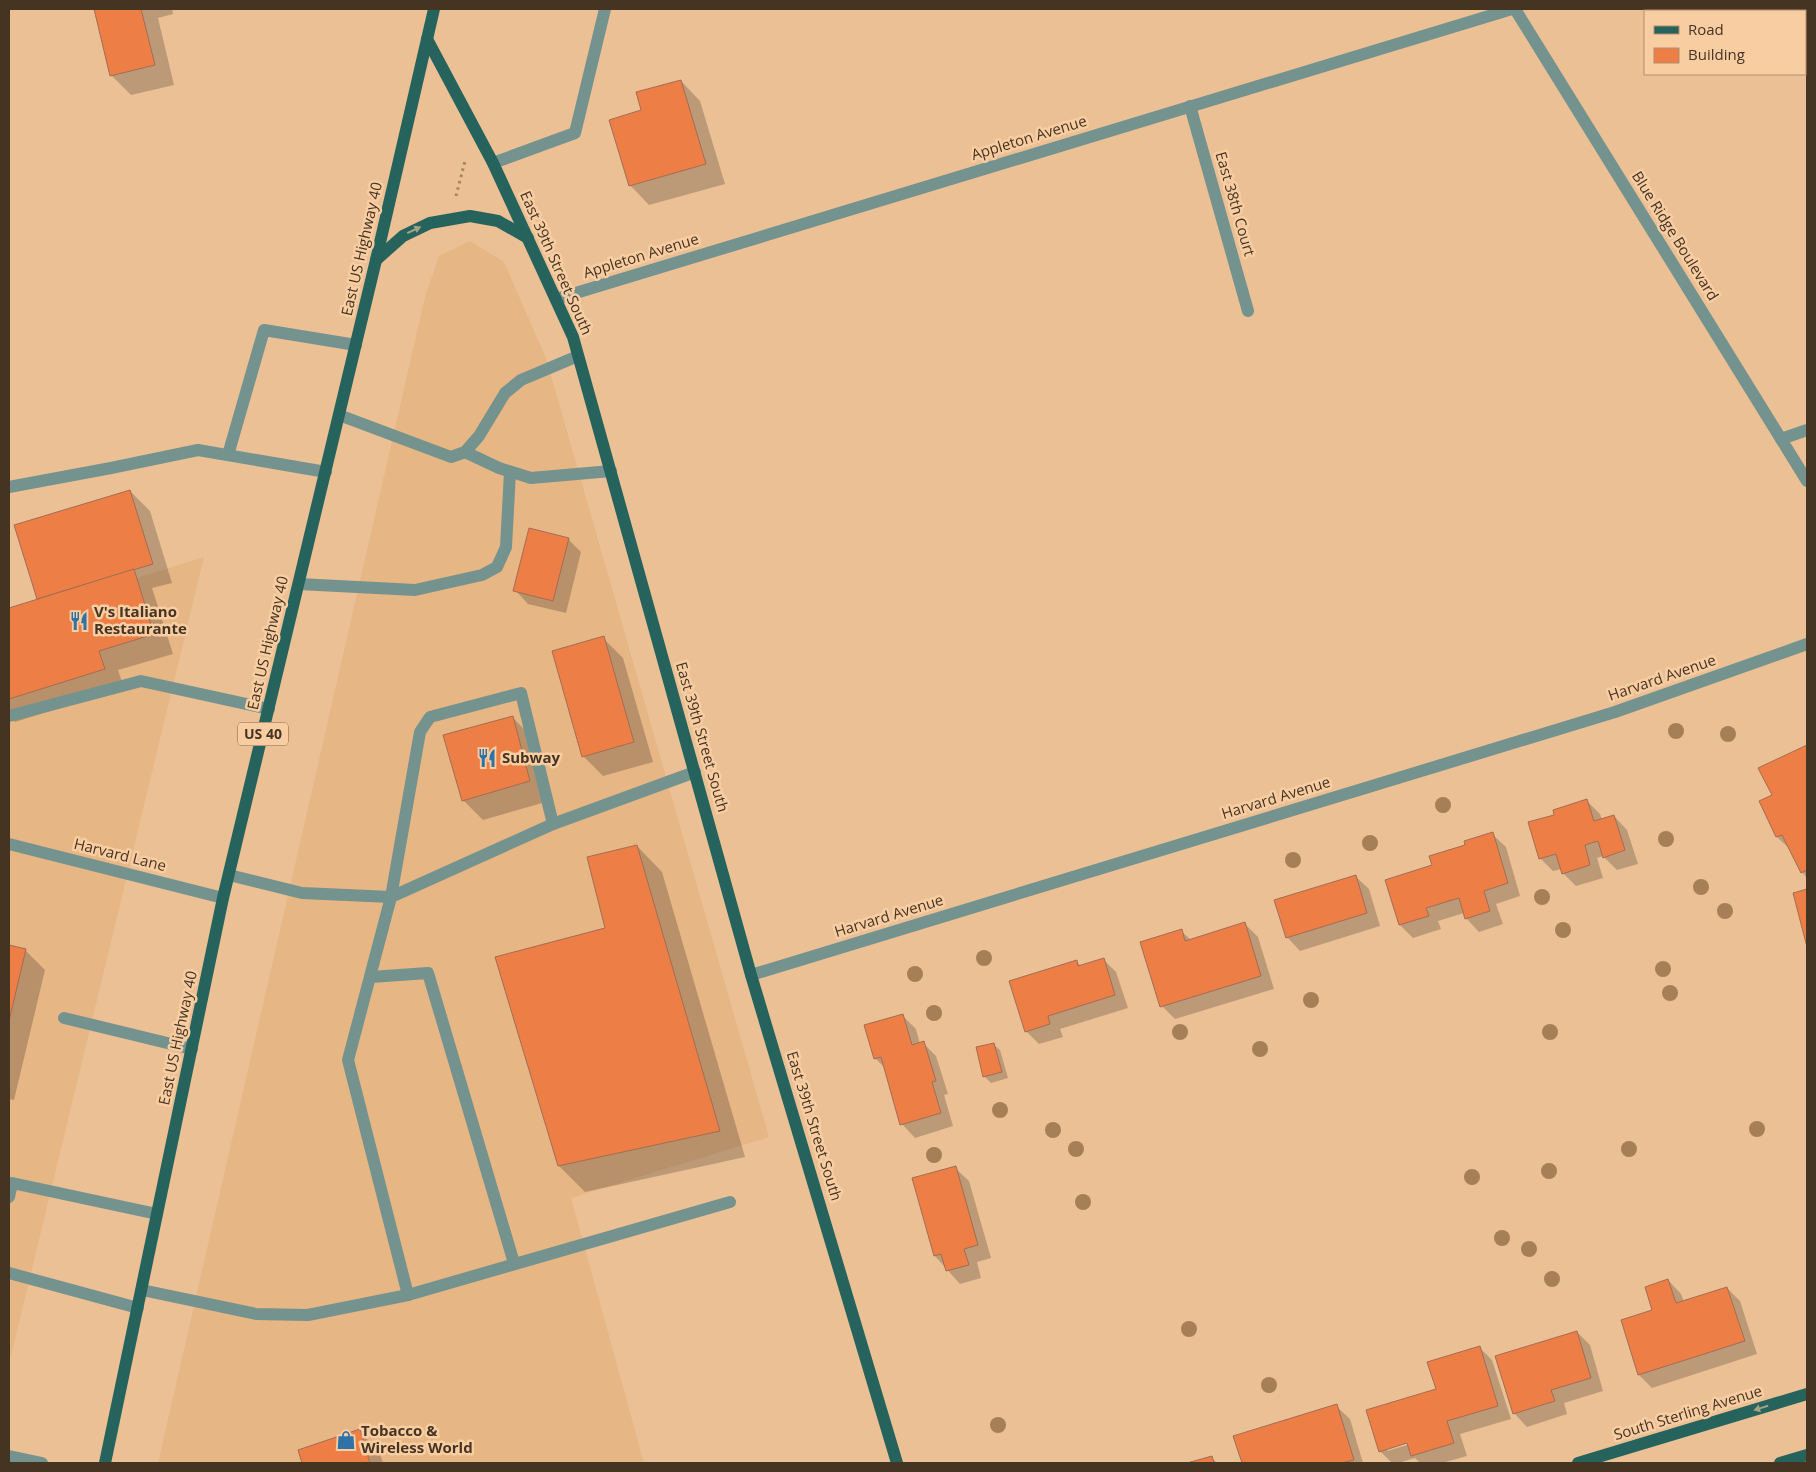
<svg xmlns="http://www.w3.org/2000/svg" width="1816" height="1472" viewBox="0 0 1816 1472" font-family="'Open Sans',sans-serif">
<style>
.built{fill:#e6b685}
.shadow{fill:#0003;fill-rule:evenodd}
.building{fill:#ed7e45;stroke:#a16d55}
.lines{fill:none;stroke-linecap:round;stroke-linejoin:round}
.path{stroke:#a58464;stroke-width:3;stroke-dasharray:2.5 4;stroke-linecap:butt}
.minor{stroke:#74928e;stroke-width:12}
.major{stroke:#25635c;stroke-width:12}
.tree{fill:#a67f56}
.oneway{fill:#a4a386}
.labels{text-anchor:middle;stroke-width:5;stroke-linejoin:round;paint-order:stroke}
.shield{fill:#f9cda2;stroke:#7c6249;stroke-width:1}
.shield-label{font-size:14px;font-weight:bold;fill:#463423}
.street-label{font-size:15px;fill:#463423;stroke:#f9cda2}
.poi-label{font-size:15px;font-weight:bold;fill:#463423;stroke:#f9cda2;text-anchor:start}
</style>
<rect width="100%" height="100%" fill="#ebc095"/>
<g class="built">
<path d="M470,241L504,262L546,358L769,1137L571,1198L644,1463H158L425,297L439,256Z"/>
<path d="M204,557L9,1364V618Z"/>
</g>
<g class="shadow">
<path d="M95,9H172L173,14L158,18L174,85L131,95L111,75Z"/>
<path d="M681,81L700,101L725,184L649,205L630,185L643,111Z"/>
<path d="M130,491L150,511L172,583L152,588L173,654L118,670L124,688L15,722L9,715V609L39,600L16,526Z"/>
<path d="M568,539L581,552L566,613L528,604L515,590Z"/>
<path d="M603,638L623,658L653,762L603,776L583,756Z"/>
<path d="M512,717L532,737L549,801L483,820L464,801L444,735Z"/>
<path d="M1807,746V878L1802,872L1791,850L1777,837L1761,802L1773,796L1760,769Z"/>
<path d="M1587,801L1600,814L1602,820L1614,816L1627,830L1638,864L1617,870L1603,856L1597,858L1603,878L1576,886L1563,873L1562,869L1553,871L1540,858L1555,816Z"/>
<path d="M1492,834L1506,847L1520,896L1496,904L1503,924L1479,932L1466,918L1464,913L1438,921L1441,929L1413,938L1400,925L1434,866L1467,845Z"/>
<path d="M637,846L662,872L745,1157L585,1192L559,1166L606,929Z"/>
<path d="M1355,876L1369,889L1380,926L1300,951L1287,937Z"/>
<path d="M1807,891V942L1795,894Z"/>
<path d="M1245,924L1258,937L1274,989L1175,1019L1162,1006L1181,931L1191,940Z"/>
<path d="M9,946L25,950L45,970L14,1100L9,1099Z"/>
<path d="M1103,959L1116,972L1128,1008L1060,1029L1063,1037L1039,1044L1026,1031L1076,961L1081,966Z"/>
<path d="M902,1015L916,1029L920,1044L923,1043L936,1056L948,1094L944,1095L953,1126L915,1138L902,1124L886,1069L875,1058Z"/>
<path d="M993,1044L1000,1050L1008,1078L991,1083L984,1076Z"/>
<path d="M955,1168L969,1181L991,1258L977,1262L981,1278L960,1284L935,1256Z"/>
<path d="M1668,1280L1681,1294L1684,1302L1727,1288L1740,1301L1757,1354L1652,1388L1639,1375L1622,1321L1653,1311Z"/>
<path d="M1577,1332L1590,1345L1603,1391L1564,1403L1567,1414L1527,1427L1514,1413Z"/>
<path d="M1479,1347L1492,1360L1511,1419L1460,1434L1467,1456L1442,1463H1420L1415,1458L1398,1463H1392L1380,1451L1437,1389ZM1413,1440L1414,1443L1387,1451V1448Z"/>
<path d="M1336,1406L1350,1419L1363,1463H1243L1235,1437Z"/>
<path d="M359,1431L379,1451L383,1463H303L300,1451Z"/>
<path d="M1211,1457L1217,1463H1192Z"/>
</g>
<g class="building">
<path d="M94,9H141L155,65L110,76Z"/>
<path d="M681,80L706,164L629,186L609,120L641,110L636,92Z"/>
<path d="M130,490L153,564L37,599L14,525Z"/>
<path d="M529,528L569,538L553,601L513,591Z"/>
<path d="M134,569L154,634L99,651L105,669L9,699V608Z"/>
<path d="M604,636L634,742L582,757L552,651Z"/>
<path d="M513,716L530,781L462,801L443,735Z"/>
<path d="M1807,745V870L1801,873L1782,835L1776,837L1759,801L1772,795L1758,768Z"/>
<path d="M1587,799L1594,821L1614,815L1625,850L1603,858L1598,841L1585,845L1590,865L1562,874L1556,854L1539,859L1528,822L1554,815L1553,810Z"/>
<path d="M1493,832L1508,883L1484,891L1490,911L1465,919L1459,898L1426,908L1429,916L1399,925L1385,880L1432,865L1429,856L1465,845L1464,841Z"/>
<path d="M637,845L720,1131L558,1166L495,957L605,928L587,857Z"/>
<path d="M1356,875L1367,913L1286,938L1274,900Z"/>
<path d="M1807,889V947L1793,893Z"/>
<path d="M1245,922L1261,976L1160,1007L1140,942L1182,929L1185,941Z"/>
<path d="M9,945L26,949L9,1021Z"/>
<path d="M1104,958L1115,995L1048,1016L1050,1024L1025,1032L1009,981L1077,960L1078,966Z"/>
<path d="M903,1014L912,1045L924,1041L936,1081L932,1082L941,1113L900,1125L881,1057L874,1059L864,1025Z"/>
<path d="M994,1043L1002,1072L983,1077L976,1047Z"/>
<path d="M956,1166L978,1245L964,1249L969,1265L946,1271L941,1254L934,1256L912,1178Z"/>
<path d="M1668,1279L1676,1303L1727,1287L1745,1341L1638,1375L1621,1320L1652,1310L1645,1287Z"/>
<path d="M1577,1331L1591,1378L1551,1390L1555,1401L1513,1414L1495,1356Z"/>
<path d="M1480,1346L1498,1406L1447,1421L1454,1443L1411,1456L1407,1443L1379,1452L1366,1410L1436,1389L1427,1362Z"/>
<path d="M1337,1404L1354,1460L1341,1463H1242L1233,1436Z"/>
<path d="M360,1429L370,1463H302L298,1450Z"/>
<path d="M1212,1456L1214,1463H1187Z"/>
</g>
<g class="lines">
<path class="path" d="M456,196L465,161"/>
<g class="minor">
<path d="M1515,9L1807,481"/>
<path d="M1190,106L1248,311"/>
<path d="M493,163L575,133L605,9"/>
<path d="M556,299L1512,9"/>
<path d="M339,415L451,457L465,452L479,436L505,393L521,380L578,356"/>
<path d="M1781,439L1807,430"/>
<path d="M465,452L499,468L531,478L611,471"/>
<path d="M228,455L264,330L356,345"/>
<path d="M9,487L111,468L198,450L326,472"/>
<path d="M299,584L415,590L482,575L497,567L506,547L510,472"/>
<path d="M9,716L141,681L269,709"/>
<path d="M553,824L695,772"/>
<path d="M9,844L223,898"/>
<path d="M751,975L1615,712L1807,644"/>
<path d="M371,977L428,973L514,1263"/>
<path d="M64,1018L192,1049"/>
<path d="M9,1197L12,1183L157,1214"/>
<path d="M9,1273L138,1308"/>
<path d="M142,1290L256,1314L308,1315L408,1295L348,1060L391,897L553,824L521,693L430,717L420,732L391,897L302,893L229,875"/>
<path d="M408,1295L730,1202"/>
<path d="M9,1456L42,1463"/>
</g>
<g class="major">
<path d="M427,39L493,163L573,337L751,975L897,1463"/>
<path d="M376,260L403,236L430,223L470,216L498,221L528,238"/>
<path d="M105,1463L223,898L376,260L434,9"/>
<path d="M1578,1463L1807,1394"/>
<path d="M1780,1463L1807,1455"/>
</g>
</g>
<g class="tree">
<circle cx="1676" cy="731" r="8"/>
<circle cx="1728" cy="734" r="8"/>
<circle cx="1443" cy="805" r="8"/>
<circle cx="1666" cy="839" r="8"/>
<circle cx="1370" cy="843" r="8"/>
<circle cx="1293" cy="860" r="8"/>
<circle cx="1701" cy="887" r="8"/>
<circle cx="1542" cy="897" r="8"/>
<circle cx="1725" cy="911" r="8"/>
<circle cx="1563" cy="930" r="8"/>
<circle cx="984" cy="958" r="8"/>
<circle cx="1663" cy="969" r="8"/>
<circle cx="915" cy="974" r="8"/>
<circle cx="1670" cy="993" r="8"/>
<circle cx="1311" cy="1000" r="8"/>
<circle cx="934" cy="1013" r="8"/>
<circle cx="1180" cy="1032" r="8"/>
<circle cx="1550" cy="1032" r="8"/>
<circle cx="1260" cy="1049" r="8"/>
<circle cx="1000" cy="1110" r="8"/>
<circle cx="1757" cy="1129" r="8"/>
<circle cx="1053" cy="1130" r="8"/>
<circle cx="1076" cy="1149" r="8"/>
<circle cx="1629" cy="1149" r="8"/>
<circle cx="934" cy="1155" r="8"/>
<circle cx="1549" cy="1171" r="8"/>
<circle cx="1472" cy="1177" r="8"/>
<circle cx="1083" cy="1202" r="8"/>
<circle cx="1502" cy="1238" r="8"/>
<circle cx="1529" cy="1249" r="8"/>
<circle cx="1552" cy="1279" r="8"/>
<circle cx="1189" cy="1329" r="8"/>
<circle cx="1269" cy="1385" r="8"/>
<circle cx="998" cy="1425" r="8"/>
</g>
<defs><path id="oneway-solid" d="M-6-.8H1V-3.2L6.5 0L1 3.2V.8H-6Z" transform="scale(1.25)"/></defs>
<g class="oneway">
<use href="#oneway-solid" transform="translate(414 230) rotate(-25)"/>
<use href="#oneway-solid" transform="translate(1761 1408) rotate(163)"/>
</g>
<defs>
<g id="restaurant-bare" transform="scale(1.5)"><path d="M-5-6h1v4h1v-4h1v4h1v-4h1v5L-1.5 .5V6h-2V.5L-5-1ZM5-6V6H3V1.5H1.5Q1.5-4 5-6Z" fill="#2f72a8" stroke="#f9cda2" stroke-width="2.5" paint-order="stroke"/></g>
<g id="shop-bare" transform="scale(1.5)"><path d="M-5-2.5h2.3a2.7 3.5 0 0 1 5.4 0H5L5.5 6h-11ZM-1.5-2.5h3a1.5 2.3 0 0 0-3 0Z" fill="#2f72a8" stroke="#f9cda2" stroke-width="2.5" paint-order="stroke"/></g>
</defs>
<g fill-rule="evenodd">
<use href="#restaurant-bare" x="79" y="621"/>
<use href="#restaurant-bare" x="487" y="758"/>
<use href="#shop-bare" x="346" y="1440"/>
</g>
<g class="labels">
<rect class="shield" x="238" y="722.5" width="50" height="23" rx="4"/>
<g class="shield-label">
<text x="263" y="739">US 40</text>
</g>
<g class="street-label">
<text transform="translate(1029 138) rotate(-17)" y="5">Appleton Avenue</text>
<text transform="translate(1235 204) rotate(74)" y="5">East 38th Court</text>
<text transform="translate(1675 236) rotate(58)" y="5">Blue Ridge Boulevard</text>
<text transform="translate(362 249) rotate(-77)" y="5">East US Highway 40</text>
<text transform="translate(641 256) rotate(-17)" y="5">Appleton Avenue</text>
<text transform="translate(556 263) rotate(66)" y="5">East 39th Street South</text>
<text transform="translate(268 643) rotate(-77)" y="5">East US Highway 40</text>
<text transform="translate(1662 678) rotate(-19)" y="5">Harvard Avenue</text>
<text transform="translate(702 737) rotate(74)" y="5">East 39th Street South</text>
<text transform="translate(1276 798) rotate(-17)" y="5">Harvard Avenue</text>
<text transform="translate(120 855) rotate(14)" y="5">Harvard Lane</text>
<text transform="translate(889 916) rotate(-17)" y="5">Harvard Avenue</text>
<text transform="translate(178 1038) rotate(-78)" y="5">East US Highway 40</text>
<text transform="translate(814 1126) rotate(73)" y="5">East 39th Street South</text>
<text transform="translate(1688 1413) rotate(-17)" y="5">South Sterling Avenue</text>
</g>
<g class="poi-label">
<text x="94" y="617">V's Italiano<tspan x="94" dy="17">Restaurante</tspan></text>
<text x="502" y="763">Subway</text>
<text x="361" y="1436">Tobacco &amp;<tspan x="361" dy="17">Wireless World</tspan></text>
</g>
</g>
<rect width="1816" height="1472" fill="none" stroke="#463423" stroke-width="20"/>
<rect x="1644" y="10" width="162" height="65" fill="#f9cda2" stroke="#b1906f"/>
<rect x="1654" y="26" width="25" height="8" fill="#25635c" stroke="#b1906f"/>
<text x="1688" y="35" font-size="15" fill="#463423">Road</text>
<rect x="1654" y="48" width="25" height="15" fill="#ed7e45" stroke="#b1906f"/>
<text x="1688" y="60" font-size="15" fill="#463423">Building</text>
</svg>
